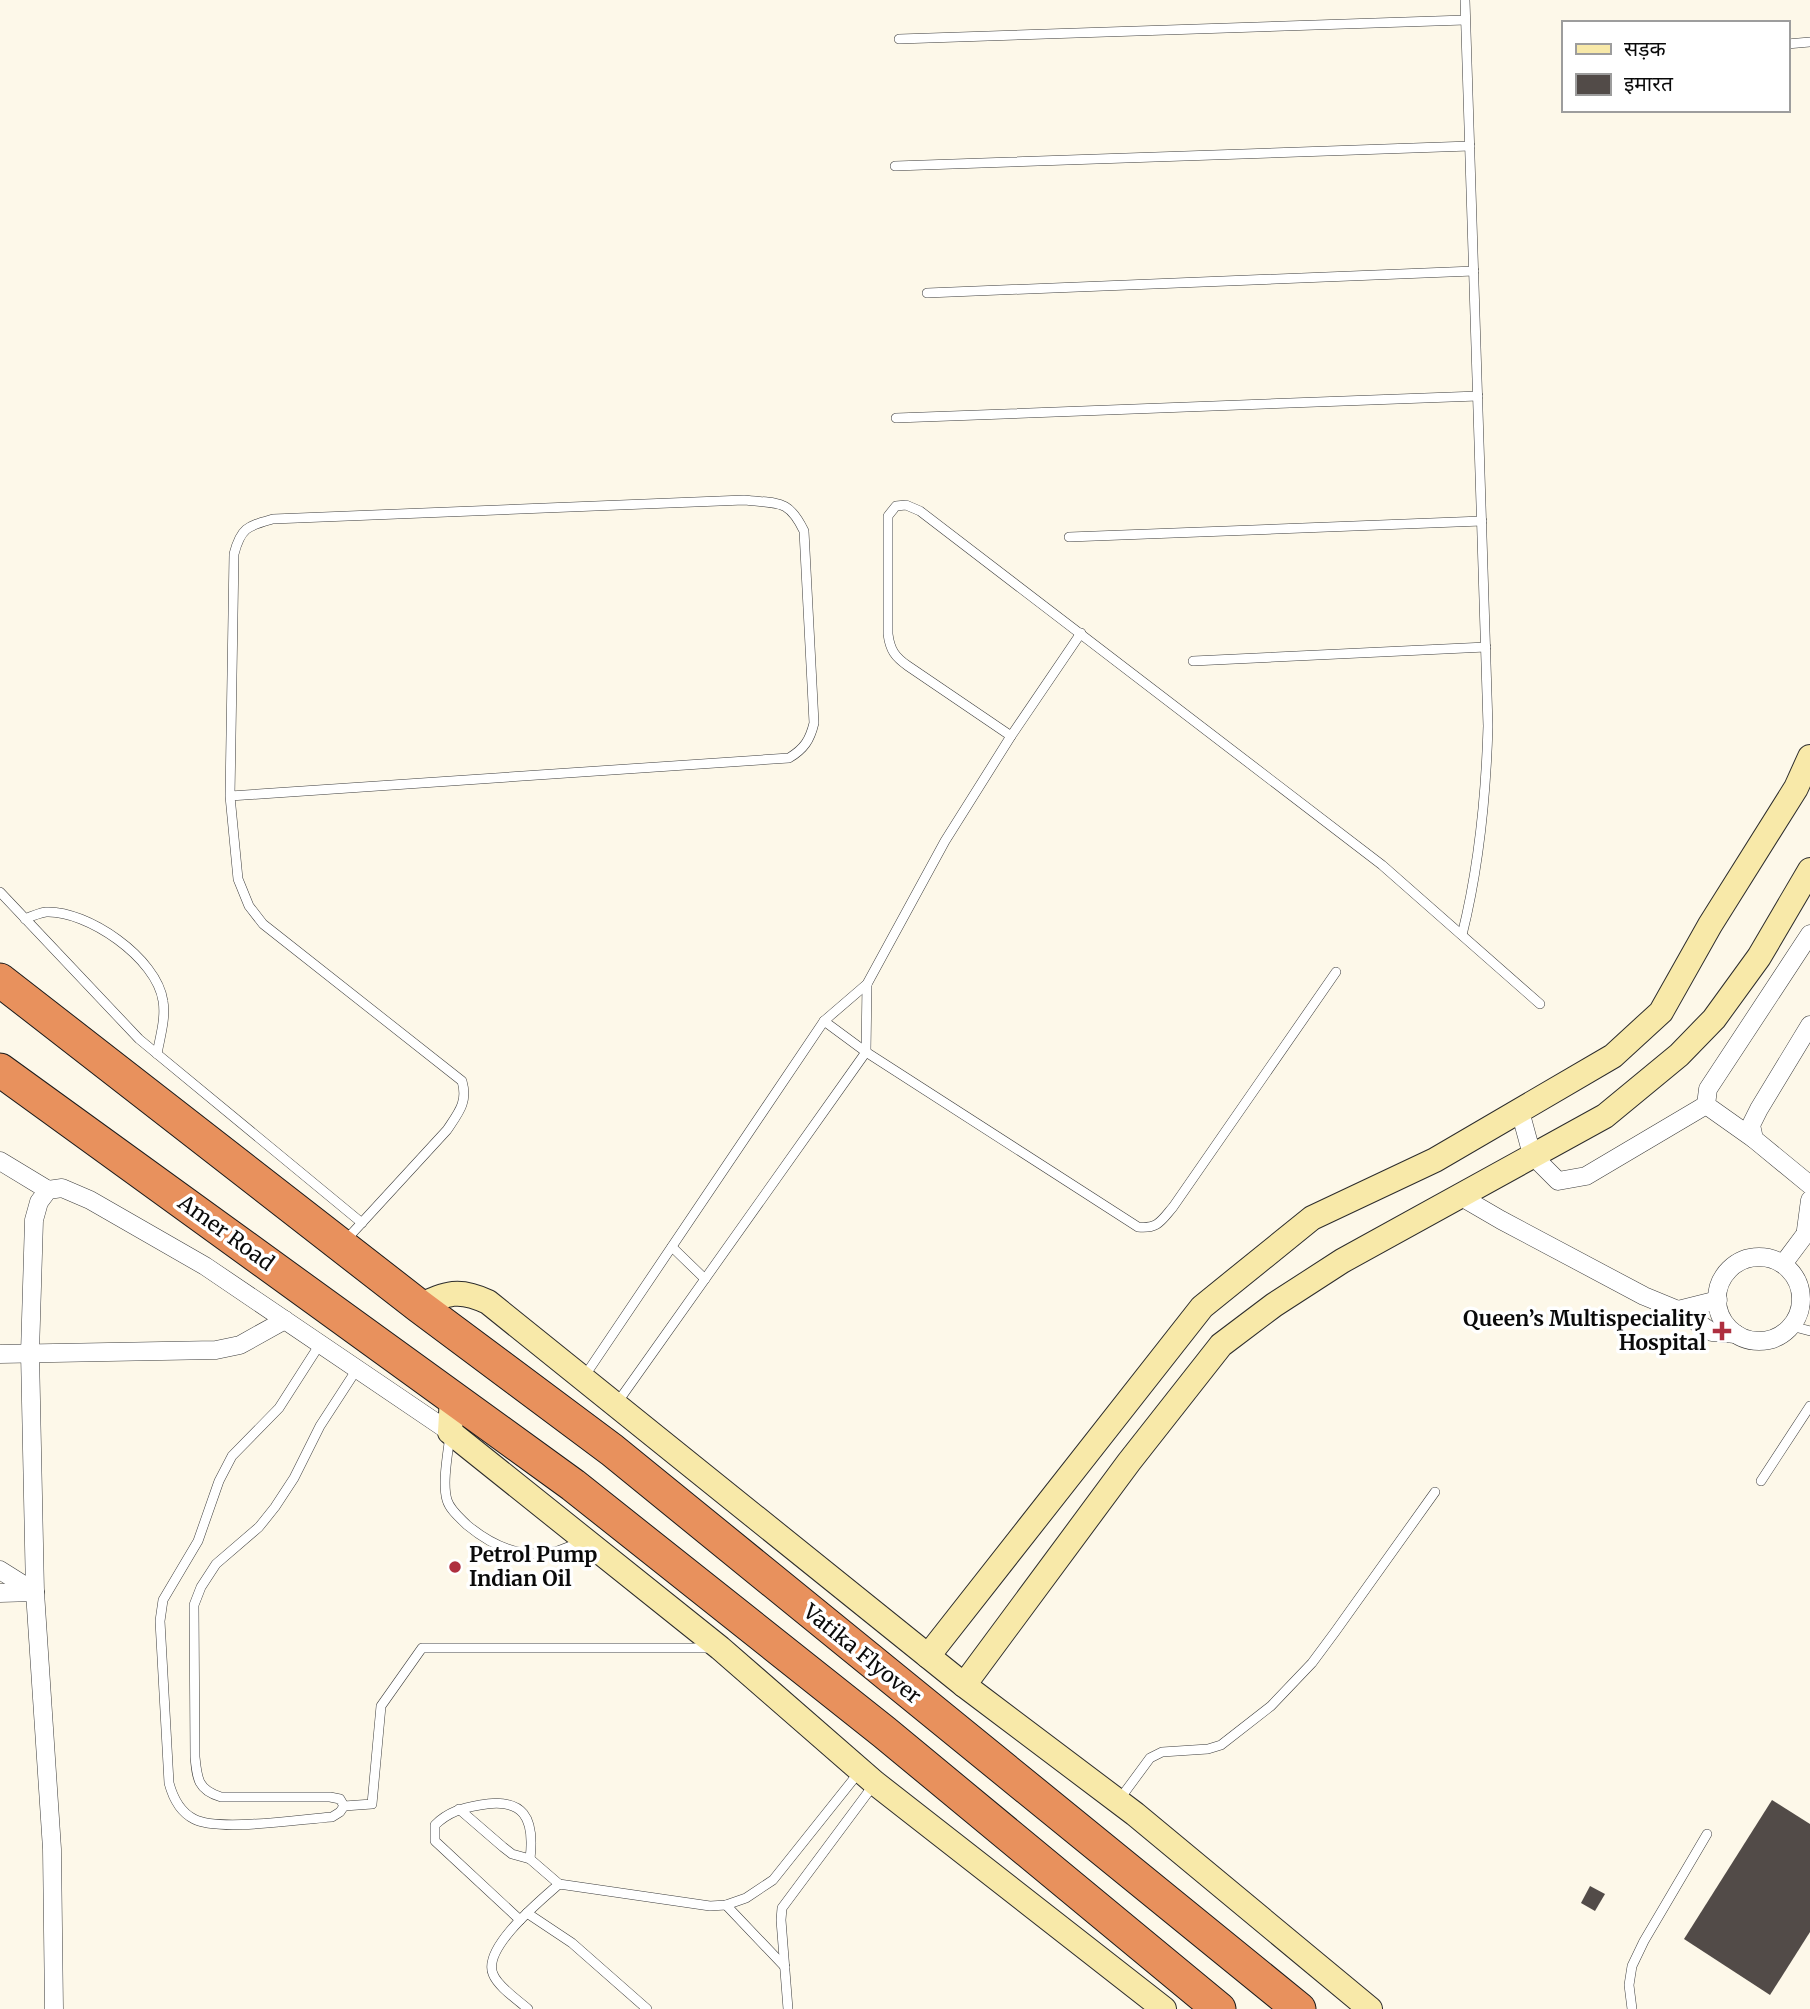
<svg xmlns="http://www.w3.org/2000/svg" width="1810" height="2009" viewBox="0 0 1810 2009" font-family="Merriweather,'Noto Sans Devanagari',serif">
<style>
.building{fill:#524b48}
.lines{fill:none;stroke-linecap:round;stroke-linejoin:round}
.lane-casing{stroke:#3d3d3d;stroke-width:10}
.street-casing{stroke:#3d3d3d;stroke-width:19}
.secondary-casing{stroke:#2c2c2c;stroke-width:26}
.highway-casing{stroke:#1b1b1b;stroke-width:35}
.lane{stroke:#fff;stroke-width:9}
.street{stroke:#fff;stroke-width:18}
.secondary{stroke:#f8e9a9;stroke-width:24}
.highway{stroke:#e8915d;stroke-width:33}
.poi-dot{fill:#ae2f3f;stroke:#fff;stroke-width:2.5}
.labels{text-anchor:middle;stroke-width:7;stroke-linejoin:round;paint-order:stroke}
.street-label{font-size:21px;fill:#0a0a0a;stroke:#fff}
.poi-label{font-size:21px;font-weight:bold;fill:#0a0a0a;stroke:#fff;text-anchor:end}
</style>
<rect width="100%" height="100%" fill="#fdf8e9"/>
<g class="building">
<path d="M1772,1800L1810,1824V1932L1770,1995L1684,1939Z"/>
<path d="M1590,1886L1605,1894L1595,1911L1581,1903Z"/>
</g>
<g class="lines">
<g class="lane-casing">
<g id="lane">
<path d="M899,39L1465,20"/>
<path d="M1787,44L1810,42"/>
<path d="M895,166L1470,146"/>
<path d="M927,293L1474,271"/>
<path d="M896,418L1478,396"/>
<path d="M1069,537L1482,521"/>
<path d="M1193,661L1486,647"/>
<path d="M1011,736L908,666C895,657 890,650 888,634V516L896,506L906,505L920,511L1382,865L1540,1004"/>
<path d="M230,796L789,758C804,749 810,740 814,723L804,531C788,498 778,504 744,500L273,519C248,526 241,527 234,554L230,796L238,879L249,906L263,924L462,1081C468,1102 459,1112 447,1130L345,1241"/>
<path d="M0,892L139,1039L362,1223"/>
<path d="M25,919C32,916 39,913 46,912C87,910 157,958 163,1001C166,1018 160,1037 157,1054"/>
<path d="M1462,935C1479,867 1486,796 1488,726L1465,0"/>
<path d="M824,1021L866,1052L1138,1227C1158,1229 1161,1221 1173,1207L1336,972"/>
<path d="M672,1247L705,1279"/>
<path d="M1791,1326L1810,1331"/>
<path d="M320,1344L279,1408L232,1456L219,1481L198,1541L163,1600L160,1621L169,1783C173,1798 180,1812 194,1819C219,1832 300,1819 332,1817L340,1812L344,1806L340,1799L330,1797H221C198,1790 197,1779 195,1757L194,1605L201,1587L216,1564L259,1527L275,1507L294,1478L320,1426L357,1369"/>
<path d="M584,1377L824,1021L867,984L945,841L1011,736L1081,633"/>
<path d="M617,1403L866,1052L867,984"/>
<path d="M450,1435C448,1453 442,1483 447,1500C450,1510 460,1518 467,1525C502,1554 541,1565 582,1540"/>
<path d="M1761,1481L1810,1406"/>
<path d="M1119,1800L1150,1758L1162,1752L1208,1749L1221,1745L1271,1706L1312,1663L1335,1632L1435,1492"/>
<path d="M344,1806L372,1804L381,1706L422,1648H713"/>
<path d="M459,1809L503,1847L512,1854L530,1859L559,1884"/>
<path d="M726,1905L785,1967"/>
<path d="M527,1913L572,1943L647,2009"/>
<path d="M520,1920L435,1841V1825C448,1812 462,1808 480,1805C524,1797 535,1818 530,1859"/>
<path d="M528,2009C518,2000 498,1987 493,1974C482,1948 541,1900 559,1884L710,1906L726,1905L746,1898L773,1880L860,1771"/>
<path d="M788,2009L781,1920L782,1908L875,1783"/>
<path d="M1632,2009L1629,1985L1632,1966L1644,1941L1707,1834"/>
</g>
</g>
<g class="street-casing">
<g id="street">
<path d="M1810,1025L1759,1109L1751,1125L1754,1139L1810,1185"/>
<path d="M1520,1111L1532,1155L1558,1181L1586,1176L1706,1105"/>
<path d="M1754,1139L1706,1105L1708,1089L1810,934"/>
<path d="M0,1161L48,1190"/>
<path d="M1458,1195L1501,1220L1644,1296L1678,1310L1712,1332L1736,1334"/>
<path d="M1806,1230L1810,1200"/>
<circle cx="1759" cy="1299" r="42"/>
<path d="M1783,1264L1810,1228"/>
<path d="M1678,1310L1718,1300"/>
<path d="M0,1354L216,1350L240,1345L285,1320"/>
<path d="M0,1570L35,1592"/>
<path d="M0,1593L35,1592"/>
<path d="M54,2009L52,1849L35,1592L30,1353L34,1220L39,1202L48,1190L62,1188L90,1200L205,1266L450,1432"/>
</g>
</g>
<g class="secondary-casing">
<g id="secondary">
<path d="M419,1306C447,1293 459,1288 488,1302L964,1685L1135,1814L1370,2009"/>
<path d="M452,1397L450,1432L720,1648L875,1783L1164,2009"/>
<path d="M928,1656L1202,1307L1312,1218L1435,1160L1613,1056L1661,1012L1710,925L1796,788L1810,757"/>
<path d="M964,1685L1129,1462L1221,1345L1274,1305L1342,1261L1605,1116L1679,1055L1714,1019L1759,957L1810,870"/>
</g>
</g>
<g class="highway-casing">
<g id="highway">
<path d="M0,980L419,1306L612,1450L1299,2009"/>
<path d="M0,1070L573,1485L884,1732L1219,2009"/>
</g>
</g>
<use href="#lane" class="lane"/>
<use href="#street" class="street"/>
<use href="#secondary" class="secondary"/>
<use href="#highway" class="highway"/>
</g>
<g class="poi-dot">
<path d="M1718.5 1320.5h7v7h7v7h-7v7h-7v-7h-7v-7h7z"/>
<circle cx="455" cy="1567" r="7"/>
</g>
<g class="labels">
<g class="street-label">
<text transform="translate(226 1233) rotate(36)" y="7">Amer Road</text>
<text transform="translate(862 1654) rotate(39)" y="7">Vatika Flyover</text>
</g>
<g class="poi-label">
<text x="1706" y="1326">Queen’s Multispeciality<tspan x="1706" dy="24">Hospital</tspan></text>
<text x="469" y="1562" text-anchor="start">Petrol Pump<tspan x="469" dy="24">Indian Oil</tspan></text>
</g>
</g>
<rect x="1562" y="21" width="228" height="91" fill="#ffffff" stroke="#9d9d9d" stroke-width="2"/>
<rect x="1576" y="44" width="35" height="10" fill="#f8e9a9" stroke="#9d9d9d" stroke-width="2"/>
<text x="1624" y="56" font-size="21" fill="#0a0a0a">सड़क</text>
<rect x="1576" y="74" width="35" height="21" fill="#524b48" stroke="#9d9d9d" stroke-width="2"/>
<text x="1624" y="91" font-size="21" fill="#0a0a0a">इमारत</text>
</svg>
